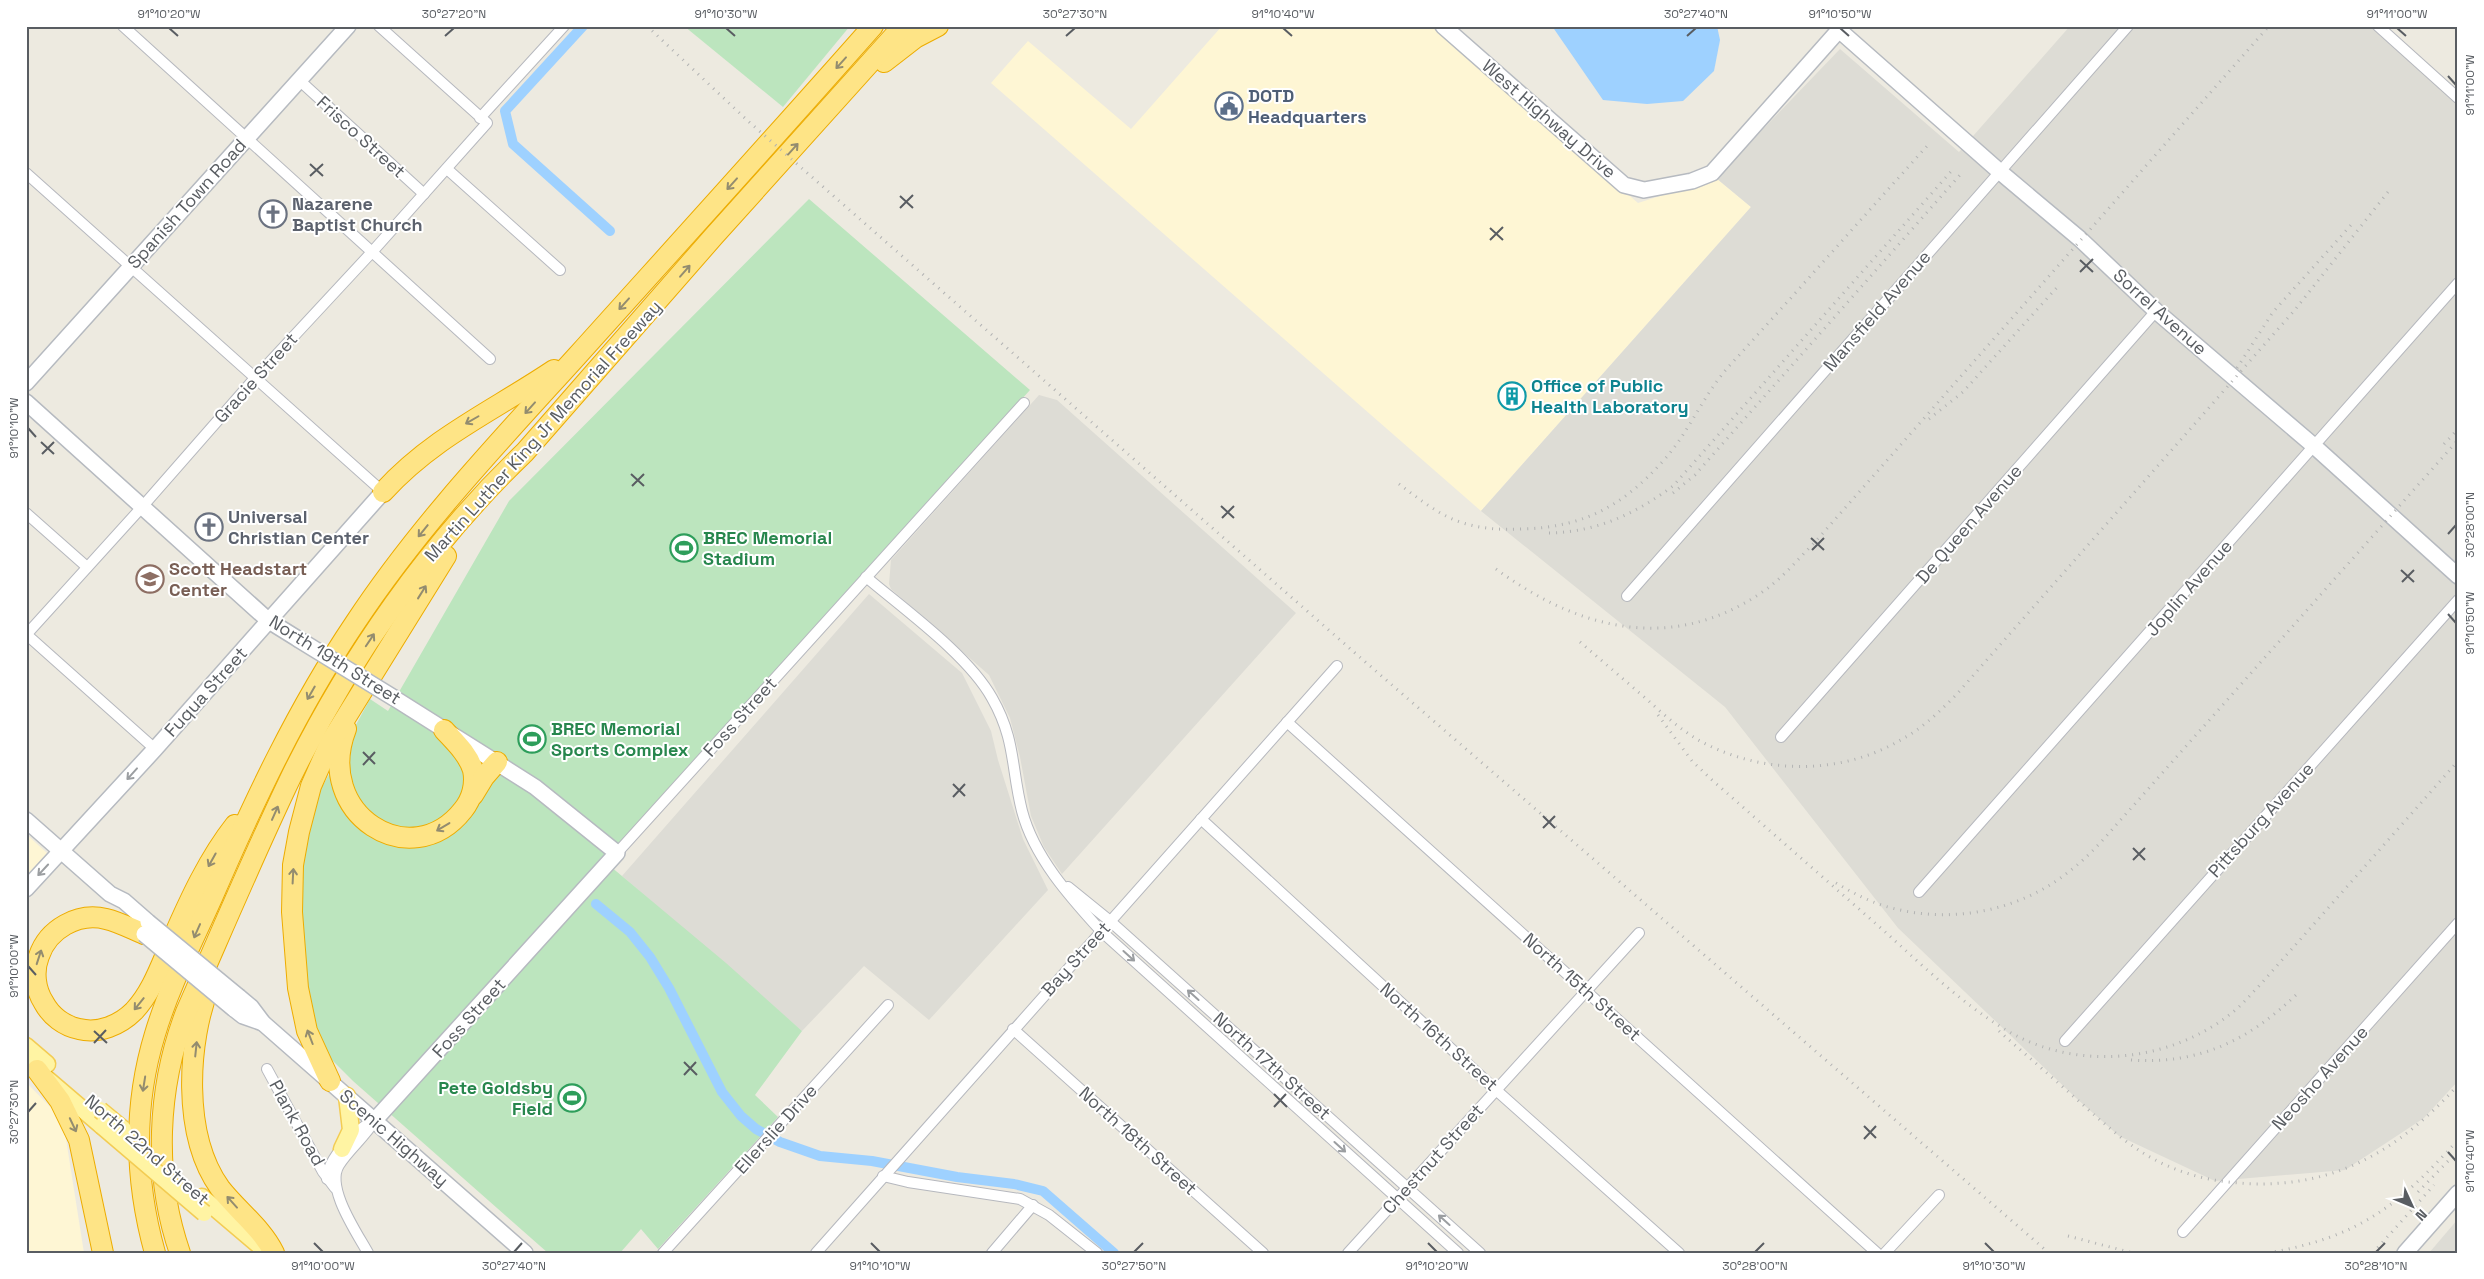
<svg xmlns="http://www.w3.org/2000/svg" width="2484" height="1279" viewBox="0 0 2484 1279" font-family="'Space Grotesk',sans-serif">
<style>
.commercial{fill:#fef6d4}
.industrial{fill:#dddcd5}
.green{fill:#bce5be}
.water{fill:#9ed1ff}
.lines{fill:none;stroke-linecap:round;stroke-linejoin:round}
.canal{stroke:#9ed1ff;stroke-width:10}
.street-casing{stroke:#b6b8be;stroke-width:12}
.secondary-casing{stroke:#b6bac0;stroke-width:18}
.primary-casing{stroke:#f3cc53;stroke-width:19}
.highway-casing{stroke:#edac00;stroke-width:22}
.street{stroke:#fff;stroke-width:10}
.secondary{stroke:#fff;stroke-width:15}
.primary{stroke:#fff4a3;stroke-width:16}
.highway{stroke:#fee486;stroke-width:20}
.rail{stroke:#b2b3b3;stroke-width:3;stroke-dasharray:1 6;stroke-linecap:butt}
.secondary-bridge-casing{stroke:#b6bac0;stroke-width:18;stroke-linecap:butt}
.primary-bridge-casing{stroke:#f3cc53;stroke-width:19;stroke-linecap:butt}
.secondary-bridge{stroke:#fff;stroke-width:15}
.primary-bridge{stroke:#fff4a3;stroke-width:16}
.oneway{stroke:#938c6f}
.oneway2{stroke:#9b9ea1}
.ticks{fill:none;stroke:#595d62;stroke-width:2}
.labels{text-anchor:middle;stroke-width:4;stroke-linejoin:round;paint-order:stroke}
.service-label{font-size:18px;font-weight:bold;fill:#4e5e75;stroke:#fff;text-anchor:start}
.street-label{font-size:18px;fill:#595d62;stroke:#fff}
.worship-label{font-size:18px;font-weight:bold;fill:#5b616d;stroke:#fff;text-anchor:start}
.culture-label{font-size:18px;font-weight:bold;fill:#0d838f;stroke:#fff;text-anchor:start}
.leisure-label{font-size:18px;font-weight:bold;fill:#27864d;stroke:#fff;text-anchor:start}
.education-label{font-size:18px;font-weight:bold;fill:#785e54;stroke:#fff;text-anchor:start}
.neatline{fill:none;stroke:#595d62;stroke-width:2}
.ticks-label{font-size:12px;text-anchor:middle;fill:#595d62}
</style>
<rect width="100%" height="100%" fill="#edeae0"/>
<g class="commercial">
<path d="M1222,26H1433L1638,203L1716,178L1751,207L1481,511L991,83L1028,41L1131,129Z"/>
<path d="M26,834L47,853L26,876Z"/>
<path d="M26,1082L63,1120L84,1253H26Z"/>
</g>
<g class="industrial">
<path d="M2070,26H2378L2458,98V1081L2424,1118L2345,1170L2215,1181L2119,1136L2076,1098L1898,928L1725,707L1481,511L1751,207L1716,178L1840,49L1959,152Z"/>
<path d="M1039,395L1057,400L1296,613L1062,874L1044,847L1031,816L1020,757L1010,718L989,675L891,589L889,584L891,560Z"/>
<path d="M869,594L962,673L991,731L998,760L1023,839L1048,890L929,1020L864,966L802,1031L622,876Z"/>
<path d="M2458,1219V1253H2429Z"/>
</g>
<g class="green">
<path d="M684,26H850L783,107Z"/>
<path d="M809,199L1030,390L604,861L726,963L802,1031L755,1095L778,1117L658,1249L641,1229L620,1253H548L353,1081L326,1054L312,1015L305,976L301,922L303,865L309,811L370,699L388,711L509,501Z"/>
</g>
<path class="water" d="M1552,26H1717L1720,40L1714,71L1683,101L1647,104L1603,100Z"/>
<g class="lines">
<g class="canal">
<path d="M583,26L505,111L513,144L610,231"/>
<path d="M596,904L630,932L650,957L669,988L722,1092L741,1116L756,1129L780,1142L820,1156L872,1161L957,1177L1014,1184L1043,1191L1114,1253"/>
</g>
<g class="street-casing">
<g id="street">
<path d="M123,26L490,359"/>
<path d="M2378,26L2458,98"/>
<path d="M299,80L424,194"/>
<path d="M480,118L564,26"/>
<path d="M447,169L560,270"/>
<path d="M26,173L383,492"/>
<path d="M26,513L87,567"/>
<path d="M866,577C905,610 968,655 992,698C1016,740 1011,768 1022,811C1034,857 1070,897 1101,931L1458,1253"/>
<path d="M1627,596L2128,26"/>
<path d="M26,634L155,749"/>
<path d="M26,635L142,507L255,378L372,252L487,123L379,26"/>
<path d="M1287,722L1877,1253"/>
<path d="M1781,737L2156,311"/>
<path d="M1201,819L1496,1090L1679,1253"/>
<path d="M617,853L1024,403"/>
<path d="M1068,887L1110,921L1480,1253"/>
<path d="M1919,892L2458,283"/>
<path d="M1013,1029L1263,1253"/>
<path d="M2065,1041L2458,600"/>
<path d="M267,1069L323,1172L335,1188"/>
<path d="M883,1176L908,1182L1020,1199L1049,1215L1097,1253"/>
<path d="M327,1179C327,1159 357,1128 375,1120"/>
<path d="M2183,1232L2458,923"/>
<path d="M368,1253C357,1233 325,1187 339,1165C349,1149 365,1137 375,1120"/>
<path d="M663,1253L888,1005"/>
<path d="M816,1253L1337,666"/>
<path d="M992,1253L1033,1205"/>
<path d="M1348,1253L1639,933"/>
<path d="M1885,1253L1939,1195"/>
</g>
</g>
<g class="secondary-casing">
<g id="secondary">
<path d="M1443,26L1624,185L1644,190L1692,181L1712,173L1839,30L1999,171L2080,239L2156,311L2314,446L2458,576"/>
<path d="M26,383L348,26"/>
<path d="M26,402L269,621L298,639"/>
<path d="M26,820L110,894L124,901L148,922"/>
<path d="M26,889L155,749L383,492"/>
<path d="M239,997L251,1007L263,1023L525,1253"/>
<path d="M234,1009L243,1016L263,1023"/>
<path d="M375,1120L617,853L535,787L394,698"/>
<path d="M2405,1253L2458,1193"/>
</g>
</g>
<g class="primary-casing">
<g id="primary">
<path d="M26,1046L47,1064"/>
<path d="M26,1061L102,1126"/>
<path d="M342,1149L351,1130L347,1096"/>
<path d="M202,1197L268,1253"/>
</g>
</g>
<g class="highway-casing">
<g id="highway">
<path d="M884,62L915,38L938,26"/>
<path d="M383,492C433,437 493,411 554,370"/>
<path d="M346,729C313,814 411,876 463,810C472,799 476,784 473,770C468,754 455,742 444,730"/>
<path d="M473,795L484,777L497,762"/>
<path d="M144,934C132,929 119,922 106,919C78,912 48,929 39,956C33,971 35,989 44,1003C51,1016 64,1026 79,1029C99,1034 120,1025 134,1011C153,991 162,962 173,938C190,899 209,858 235,825"/>
<path d="M210,984C187,1042 182,1135 220,1188C237,1210 262,1228 274,1253"/>
<path d="M37,1070L60,1101L79,1140L103,1253"/>
<path d="M330,1081L307,1031L298,988L292,912L293,865L299,832L311,786L330,743L446,556"/>
<path d="M155,1253C135,1181 133,1106 155,1034C169,987 192,943 212,898C253,803 297,709 355,623C419,526 499,442 577,356C676,246 775,137 873,26"/>
<path d="M180,1253C153,1175 157,1088 186,1012C221,933 254,854 291,777C350,657 429,544 525,452L714,236L903,26"/>
</g>
</g>
<use href="#street" class="street"/>
<use href="#secondary" class="secondary"/>
<use href="#primary" class="primary"/>
<use href="#highway" class="highway"/>
<g class="rail">
<path d="M647,26L748,121L1355,653L2049,1253"/>
<path d="M2237,368L2273,312L2352,224"/>
<path d="M1929,419L1963,392L2060,284"/>
<path d="M2444,444L2458,429"/>
<path d="M1399,484C1418,498 1437,514 1460,522C1481,529 1500,530 1523,529C1584,527 1623,506 1664,460C1690,431 1704,393 1731,364C1797,292 1862,218 1928,145"/>
<path d="M1673,493L1695,475L1960,175"/>
<path d="M1549,533C1597,532 1635,514 1673,486L1954,168"/>
<path d="M1496,569C1578,629 1670,654 1761,593C1782,579 1798,559 1816,541L2269,26"/>
<path d="M1580,642C1601,660 1622,678 1643,696C1661,712 1679,729 1700,741C1763,775 1842,776 1904,738C1924,727 1940,711 1956,695L2294,311L2388,192"/>
<path d="M1658,715L1692,761L1712,780C1769,830 1826,880 1883,930C1922,965 1961,1003 2006,1030C2076,1072 2170,1063 2233,1012C2243,1004 2251,994 2260,985L2458,761"/>
<path d="M1836,883C1853,893 1870,902 1888,907C1951,925 2021,911 2071,870C2088,857 2103,840 2117,824L2458,440"/>
<path d="M1999,1031C2026,1055 2054,1079 2081,1103C2101,1121 2121,1139 2143,1153C2169,1169 2199,1179 2228,1182C2325,1193 2394,1156 2458,1085"/>
<path d="M2131,1060C2199,1065 2249,1040 2297,994"/>
<path d="M2418,1192L2453,1156"/>
<path d="M2068,1236L2133,1253"/>
<path d="M2268,1253C2359,1237 2397,1207 2458,1140"/>
<path d="M2373,1253L2434,1185"/>
</g>
<g class="secondary-bridge-casing">
<g id="secondary-bridge">
<path d="M298,639L394,698"/>
<path d="M148,922L239,997"/>
<path d="M144,934L234,1009"/>
</g>
</g>
<g class="primary-bridge-casing">
<g id="primary-bridge">
<path d="M100,1110L123,1129"/>
<path d="M102,1126L204,1213"/>
</g>
</g>
<use href="#secondary-bridge" class="secondary-bridge"/>
<use href="#primary-bridge" class="primary-bridge"/>
</g>
<defs><path id="oneway-shaft" d="M-6 0H5M1.5-3L5.5 0L1.5 3" fill="none" stroke-width="1.6" stroke-linecap="round" stroke-linejoin="round" transform="scale(1.25)"/></defs>
<g class="oneway">
<use href="#oneway-shaft" transform="translate(841 63) rotate(132)"/>
<use href="#oneway-shaft" transform="translate(793 149) rotate(-48)"/>
<use href="#oneway-shaft" transform="translate(732 184) rotate(132)"/>
<use href="#oneway-shaft" transform="translate(685 271) rotate(-49)"/>
<use href="#oneway-shaft" transform="translate(624 304) rotate(132)"/>
<use href="#oneway-shaft" transform="translate(530 408) rotate(132)"/>
<use href="#oneway-shaft" transform="translate(472 420) rotate(150)"/>
<use href="#oneway-shaft" transform="translate(423 531) rotate(129)"/>
<use href="#oneway-shaft" transform="translate(422 592) rotate(-58)"/>
<use href="#oneway-shaft" transform="translate(370 640) rotate(-56)"/>
<use href="#oneway-shaft" transform="translate(311 693) rotate(120)"/>
<use href="#oneway-shaft" transform="translate(275 813) rotate(-66)"/>
<use href="#oneway-shaft" transform="translate(443 827) rotate(149)"/>
<use href="#oneway-shaft" transform="translate(212 860) rotate(119)"/>
<use href="#oneway-shaft" transform="translate(293 876) rotate(-87)"/>
<use href="#oneway-shaft" transform="translate(197 931) rotate(114)"/>
<use href="#oneway-shaft" transform="translate(39 957) rotate(-72)"/>
<use href="#oneway-shaft" transform="translate(139 1004) rotate(129)"/>
<use href="#oneway-shaft" transform="translate(310 1037) rotate(-111)"/>
<use href="#oneway-shaft" transform="translate(196 1049) rotate(-84)"/>
<use href="#oneway-shaft" transform="translate(144 1084) rotate(99)"/>
<use href="#oneway-shaft" transform="translate(73 1125) rotate(65)"/>
<use href="#oneway-shaft" transform="translate(232 1202) rotate(-132)"/>
</g>
<g class="oneway2">
<use href="#oneway-shaft" transform="translate(132 774) rotate(132)"/>
<use href="#oneway-shaft" transform="translate(43 870) rotate(133)"/>
<use href="#oneway-shaft" transform="translate(1129 956) rotate(42)"/>
<use href="#oneway-shaft" transform="translate(1193 995) rotate(-138)"/>
<use href="#oneway-shaft" transform="translate(1340 1147) rotate(42)"/>
<use href="#oneway-shaft" transform="translate(1444 1220) rotate(-138)"/>
</g>
<path class="ticks" d="M169,28L178,36M726,28L735,36M1283,28L1292,36M1840,28L1849,36M2397,28L2406,36M445,36L454,28M1066,36L1075,28M1687,36L1696,28M2448,76L2456,85M310,164L323,176M310,176L323,164M900,196L913,208M900,208L913,195M1490,228L1503,240M1490,240L1503,227M2080,260L2093,272M2080,272L2093,259M28,428L36,437M41,442L54,454M42,454L54,442M631,474L644,486M632,486L644,474M1221,506L1234,518M1222,518L1234,506M2448,534L2456,525M1811,538L1824,550M1812,550L1824,538M2401,570L2414,582M2402,582L2414,570M2448,614L2456,623M363,752L375,764M363,765L375,752M953,784L965,796M953,797L965,784M1543,816L1555,828M1543,828L1555,816M2133,848L2145,860M2133,860L2145,848M28,966L36,975M94,1031L107,1043M94,1043L106,1030M684,1062L697,1075M684,1075L696,1062M1274,1094L1287,1107M1274,1107L1286,1094M28,1112L36,1103M1864,1126L1876,1138M1864,1139L1876,1126M2448,1152L2456,1161M314,1243L323,1252M871,1243L880,1252M1428,1243L1437,1252M1985,1243L1994,1252M514,1252L522,1243M1134,1252L1143,1243M1755,1252L1764,1243M2376,1252L2385,1243"/>
<defs>
<g id="civic-ring" transform="scale(1.4375)"><circle r="9.5" fill="#fff" stroke="#5c6f8a" stroke-width="1.5"/><path d="M-.6-6.5H3V-4.5H.6V-3L4-1V1h2V6H-6V1h2V-1L-.6-3ZM-1.2 2.5V6h2.4V2.5Z" fill="#5c6f8a"/></g>
<g id="church-ring" transform="scale(1.4375)"><circle r="9.5" fill="#fff" stroke="#6b7280" stroke-width="1.5"/><path d="M-1.2-6h2.4v3.5h3.3v2.4h-3.3V6h-2.4V-.1h-3.3v-2.4h3.3Z" fill="#6b7280"/></g>
<g id="building-ring" transform="scale(1.4375)"><circle r="9.5" fill="#fff" stroke="#0f9aa8" stroke-width="1.5"/><path d="M-4-6H4V6H1V3H-1V6H-4ZM-2.5-4.3h1.7v1.8h-1.7ZM.8-4.3h1.7v1.8H.8ZM-2.5-1h1.7V.8h-1.7ZM.8-1h1.7V.8H.8Z" fill="#0f9aa8"/></g>
<g id="stadium-ring" transform="scale(1.4375)"><circle r="9.5" fill="#fff" stroke="#2e9e5b" stroke-width="1.5"/><path d="M0-5a6.5 5 0 1 0 0 10a6.5 5 0 1 0 0-10ZM-3.5-1.8h7v3.6h-7Z" fill="#2e9e5b"/></g>
<g id="school-ring" transform="scale(1.4375)"><circle r="9.5" fill="#fff" stroke="#8d6e63" stroke-width="1.5"/><path d="M0-5L7-2L0 1L-7-2ZM-4 1L0 2.5L4 1V4Q0 6-4 4Z" fill="#8d6e63"/></g>
</defs>
<g fill-rule="evenodd">
<use href="#civic-ring" x="1229" y="106"/>
<use href="#church-ring" x="273" y="214"/>
<use href="#building-ring" x="1512" y="396"/>
<use href="#church-ring" x="209" y="527"/>
<use href="#stadium-ring" x="684" y="548"/>
<use href="#school-ring" x="150" y="579"/>
<use href="#stadium-ring" x="532" y="739"/>
<use href="#stadium-ring" x="572" y="1098"/>
</g>
<g class="labels">
<g class="service-label">
<text x="1248" y="102">DOTD<tspan x="1248" dy="21">Headquarters</tspan></text>
</g>
<g class="street-label">
<text transform="translate(1549 119) rotate(41)" y="6">West Highway Drive</text>
<text transform="translate(361 137) rotate(42)" y="6">Frisco Street</text>
<text transform="translate(187 204) rotate(-48)" y="6">Spanish Town Road</text>
<text transform="translate(1877 311) rotate(-49)" y="6">Mansfield Avenue</text>
<text transform="translate(2160 312) rotate(42)" y="6">Sorrel Avenue</text>
<text transform="translate(256 378) rotate(-48)" y="6">Gracie Street</text>
<text transform="translate(543 431) rotate(-48)" y="6">Martin Luther King Jr Memorial Freeway</text>
<text transform="translate(1969 524) rotate(-49)" y="6">De Queen Avenue</text>
<text transform="translate(2189 588) rotate(-49)" y="6">Joplin Avenue</text>
<text transform="translate(335 660) rotate(32)" y="6">North 19th Street</text>
<text transform="translate(206 692) rotate(-48)" y="6">Fuqua Street</text>
<text transform="translate(740 717) rotate(-48)" y="6">Foss Street</text>
<text transform="translate(2261 820) rotate(-48)" y="6">Pittsburg Avenue</text>
<text transform="translate(1076 959) rotate(-48)" y="6">Bay Street</text>
<text transform="translate(1582 987) rotate(42)" y="6">North 15th Street</text>
<text transform="translate(469 1018) rotate(-48)" y="6">Foss Street</text>
<text transform="translate(1439 1037) rotate(42)" y="6">North 16th Street</text>
<text transform="translate(1272 1066) rotate(42)" y="6">North 17th Street</text>
<text transform="translate(2320 1078) rotate(-48)" y="6">Neosho Avenue</text>
<text transform="translate(297 1123) rotate(61)" y="6">Plank Road</text>
<text transform="translate(776 1129) rotate(-48)" y="6">Ellerslie Drive</text>
<text transform="translate(394 1138) rotate(41)" y="6">Scenic Highway</text>
<text transform="translate(1138 1141) rotate(42)" y="6">North 18th Street</text>
<text transform="translate(147 1150) rotate(41)" y="6">North 22nd Street</text>
<text transform="translate(1433 1159) rotate(-48)" y="6">Chestnut Street</text>
</g>
<g class="worship-label">
<text x="292" y="210">Nazarene<tspan x="292" dy="21">Baptist Church</tspan></text>
<text x="228" y="523">Universal<tspan x="228" dy="21">Christian Center</tspan></text>
</g>
<g class="culture-label">
<text x="1531" y="392">Office of Public<tspan x="1531" dy="21">Health Laboratory</tspan></text>
</g>
<g class="leisure-label">
<text x="703" y="544">BREC Memorial<tspan x="703" dy="21">Stadium</tspan></text>
<text x="551" y="735">BREC Memorial<tspan x="551" dy="21">Sports Complex</tspan></text>
<text x="553" y="1094" text-anchor="end">Pete Goldsby<tspan x="553" dy="21">Field</tspan></text>
</g>
<g class="education-label">
<text x="169" y="575">Scott Headstart<tspan x="169" dy="21">Center</tspan></text>
</g>
</g>
<rect width="2484" height="1279" fill="none" stroke="#ffffff" stroke-width="55"/>
<g transform="translate(2412 1206) rotate(134)" stroke="#ffffff" stroke-width="4" paint-order="stroke">
<path d="M0-4L9 19L0 12L-9 19Z" fill="#595d62"/>
<text y="-8" font-size="14" font-weight="bold" text-anchor="middle" fill="#595d62">N</text>
</g>
<rect x="28" y="28" width="2428" height="1224" class="neatline"/>
<g class="ticks-label">
<text x="169" y="18">91°10'20"W</text>
<text x="454" y="18">30°27'20"N</text>
<text x="726" y="18">91°10'30"W</text>
<text x="1075" y="18">30°27'30"N</text>
<text x="1283" y="18">91°10'40"W</text>
<text x="1696" y="18">30°27'40"N</text>
<text x="1840" y="18">91°10'50"W</text>
<text x="2397" y="18">91°11'00"W</text>
<text transform="translate(2470 85) rotate(-90)" y="4">91°11'00"W</text>
<text transform="translate(14 428) rotate(-90)" y="4">91°10'10"W</text>
<text transform="translate(2470 525) rotate(-90)" y="4">30°28'00"N</text>
<text transform="translate(2470 623) rotate(-90)" y="4">91°10'50"W</text>
<text transform="translate(14 966) rotate(-90)" y="4">91°10'00"W</text>
<text transform="translate(14 1112) rotate(-90)" y="4">30°27'30"N</text>
<text transform="translate(2470 1161) rotate(-90)" y="4">91°10'40"W</text>
<text x="323" y="1270">91°10'00"W</text>
<text x="514" y="1270">30°27'40"N</text>
<text x="880" y="1270">91°10'10"W</text>
<text x="1134" y="1270">30°27'50"N</text>
<text x="1437" y="1270">91°10'20"W</text>
<text x="1755" y="1270">30°28'00"N</text>
<text x="1994" y="1270">91°10'30"W</text>
<text x="2376" y="1270">30°28'10"N</text>
</g>
</svg>
